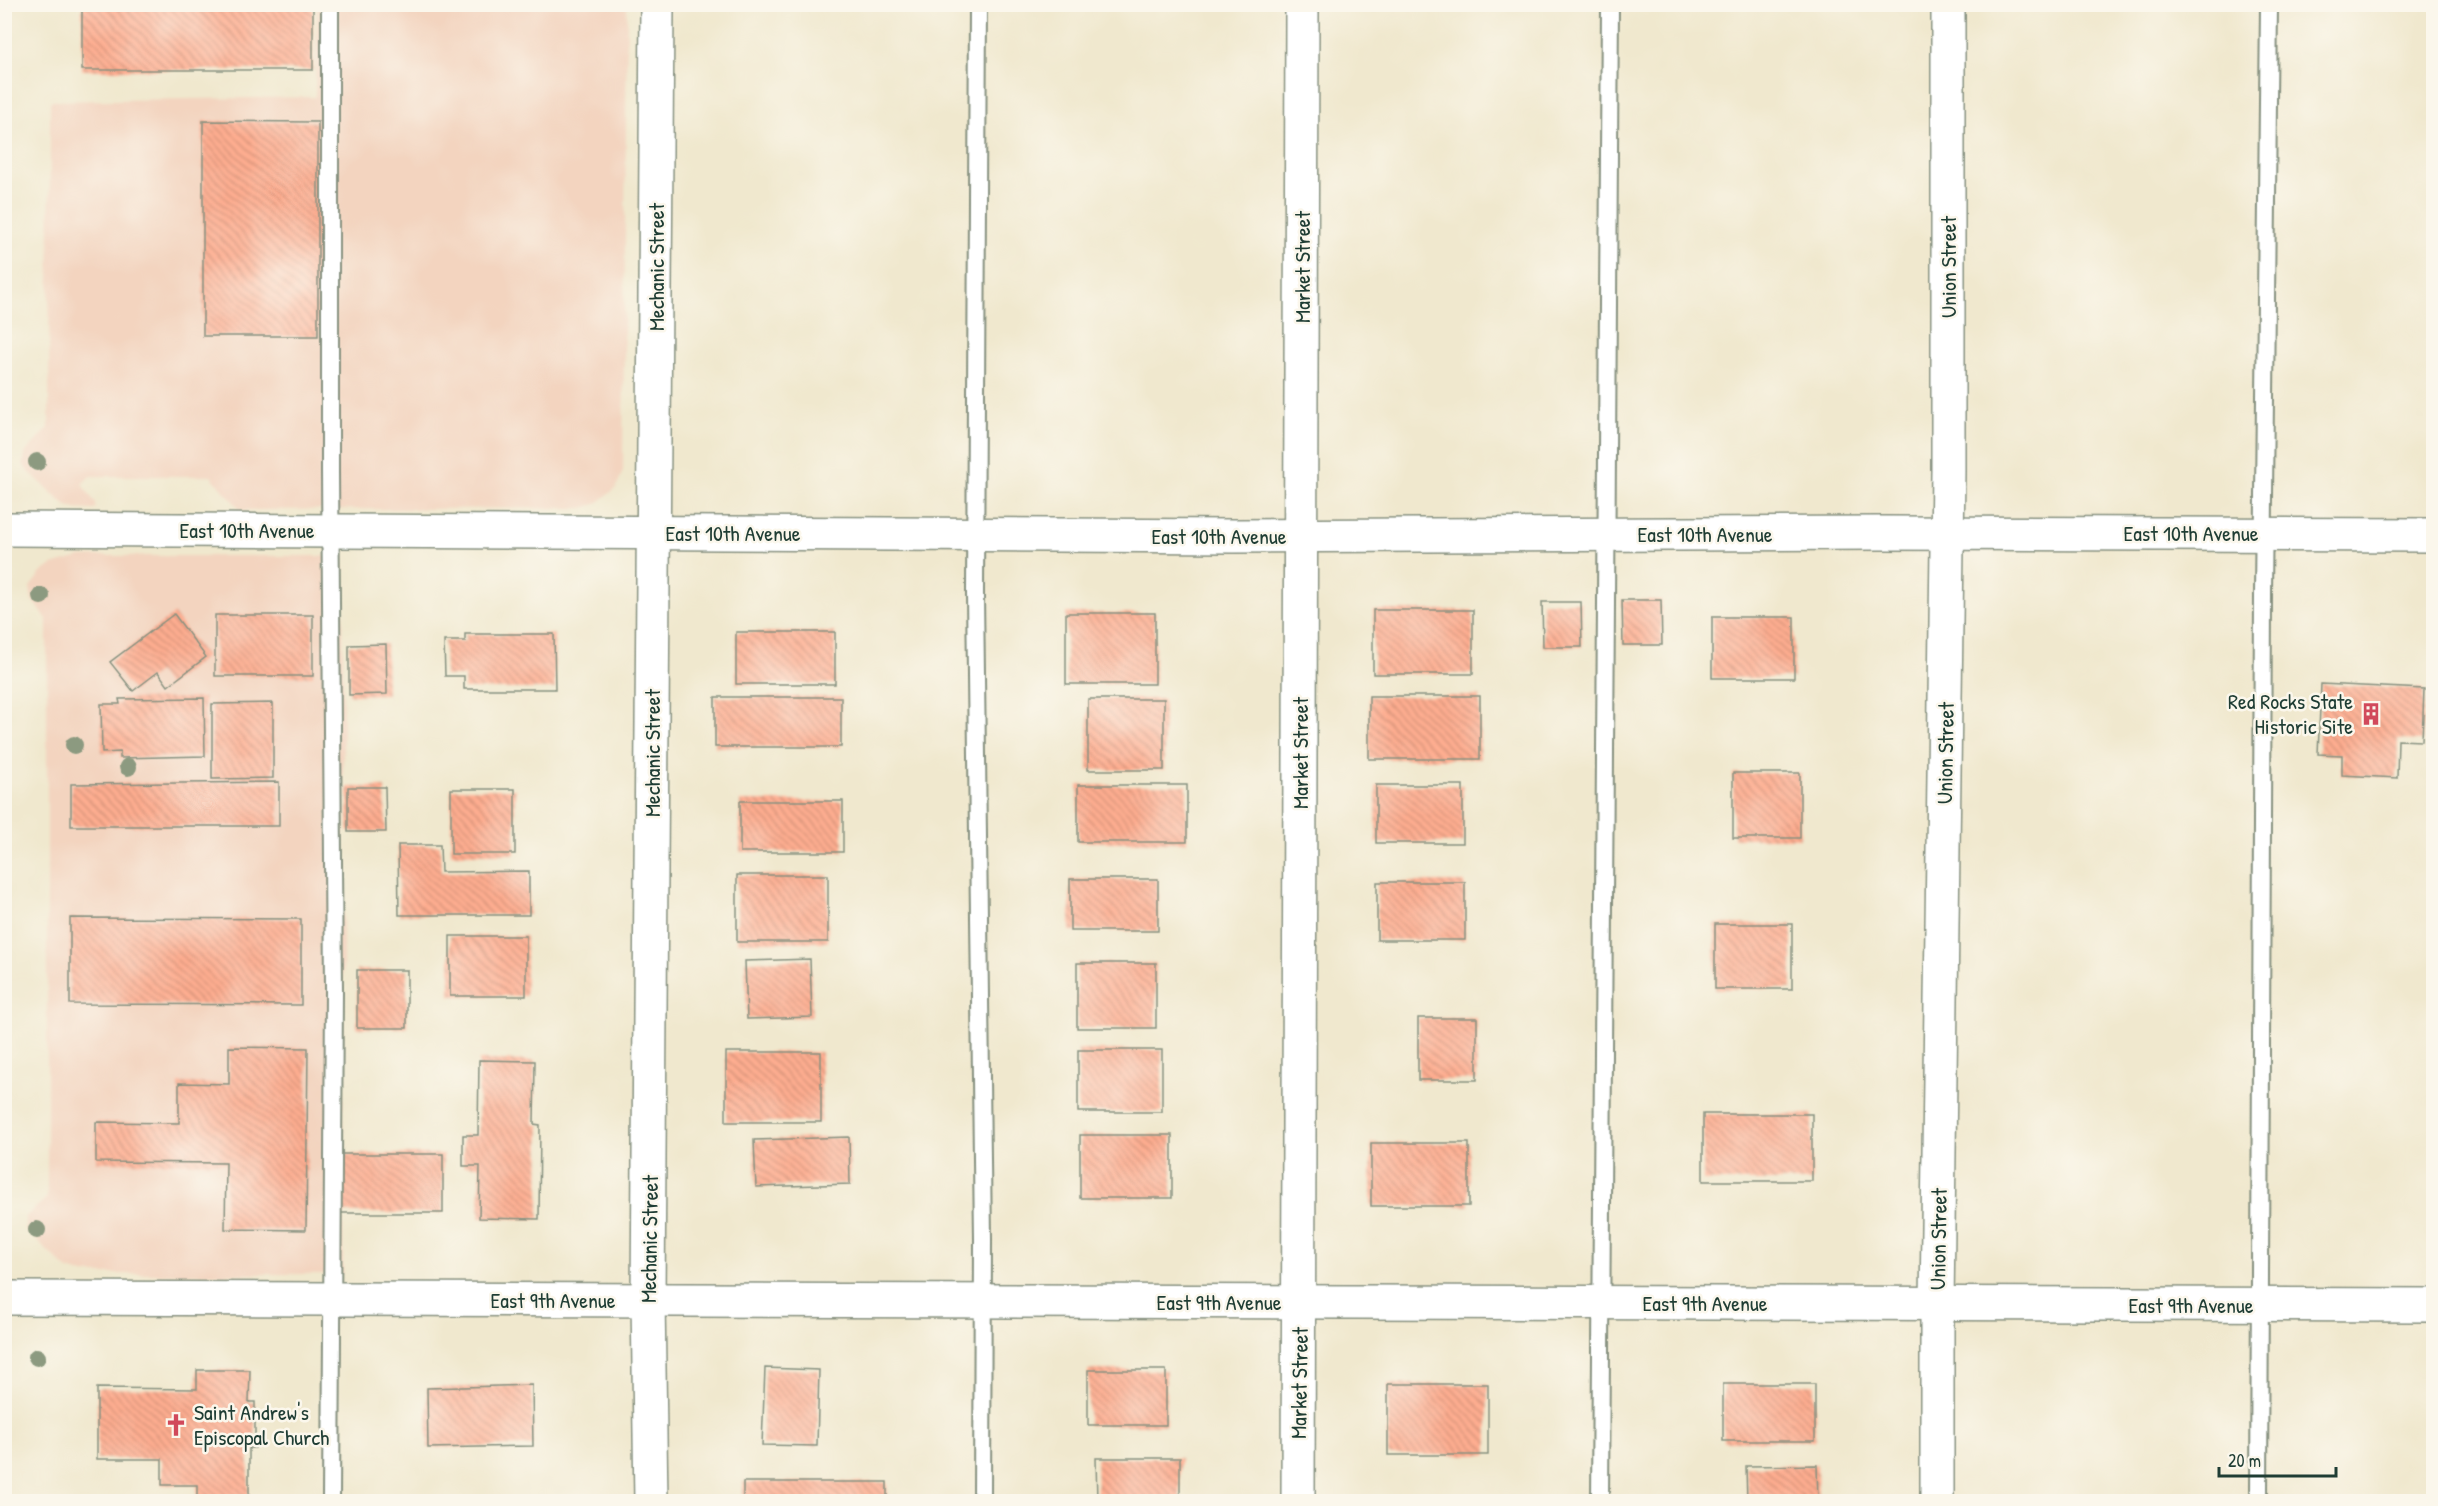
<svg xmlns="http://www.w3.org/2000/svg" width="2438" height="1506" viewBox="0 0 2438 1506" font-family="'Patrick Hand',sans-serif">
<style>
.built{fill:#f3d4bf}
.building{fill:url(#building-back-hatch)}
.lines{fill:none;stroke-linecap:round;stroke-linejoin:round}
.service-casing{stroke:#889281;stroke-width:20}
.minor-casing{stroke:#889281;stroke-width:36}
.tertiary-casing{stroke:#889281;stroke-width:36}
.service{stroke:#fff;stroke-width:16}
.minor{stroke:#fff;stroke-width:33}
.tertiary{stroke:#fff;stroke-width:33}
.tree{fill:#8c9a80}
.labels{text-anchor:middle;stroke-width:5;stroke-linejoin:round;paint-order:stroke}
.street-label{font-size:22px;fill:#1f3d34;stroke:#fbf7ec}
.poi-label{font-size:22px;fill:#1f3d34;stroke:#fbf7ec;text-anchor:end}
</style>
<defs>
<pattern id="building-back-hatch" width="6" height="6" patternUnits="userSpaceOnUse" patternTransform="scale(1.5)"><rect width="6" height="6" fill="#fead90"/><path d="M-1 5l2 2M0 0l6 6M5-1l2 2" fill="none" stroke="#cd8e76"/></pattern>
</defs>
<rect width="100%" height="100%" fill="#fbf7ec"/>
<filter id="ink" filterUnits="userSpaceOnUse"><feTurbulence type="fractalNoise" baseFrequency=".0167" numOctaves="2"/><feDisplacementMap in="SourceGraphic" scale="12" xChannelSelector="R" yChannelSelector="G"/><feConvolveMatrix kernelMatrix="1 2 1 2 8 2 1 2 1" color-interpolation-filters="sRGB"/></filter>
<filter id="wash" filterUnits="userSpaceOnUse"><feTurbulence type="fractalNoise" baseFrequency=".008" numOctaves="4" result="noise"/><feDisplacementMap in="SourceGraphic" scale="24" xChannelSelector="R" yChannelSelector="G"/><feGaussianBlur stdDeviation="1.35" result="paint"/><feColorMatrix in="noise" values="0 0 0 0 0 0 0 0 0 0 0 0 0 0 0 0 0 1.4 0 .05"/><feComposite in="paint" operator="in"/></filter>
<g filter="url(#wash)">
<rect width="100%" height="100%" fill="#f0e8ce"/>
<g class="built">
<path d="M317,5H627L623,471L616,488L596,504L583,508L241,510L211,476H90L82,484L96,504V508L92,510L75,509L65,505L26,469L23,463L26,452L49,428L50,101L315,97Z"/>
<path d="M97,556H343V1274H84L68,1270L25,1230V1217L47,1198V619L32,600L30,587L41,573L52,565L80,557Z"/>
</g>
<g id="blocks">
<g class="building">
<rect x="82" y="4" width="231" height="66"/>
<path d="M203,121L318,122V336H203Z"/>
<path d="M1622,600H1661L1662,645H1623Z"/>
<path d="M1542,602H1581L1582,647H1543Z"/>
<rect x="1373" y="610" width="100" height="64"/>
<rect x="1066" y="613" width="89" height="71"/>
<path d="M174,614L206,657L168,686L158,672L133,691L110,662Z"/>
<rect x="215" y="615" width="98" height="61"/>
<rect x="1712" y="617" width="82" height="61"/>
<rect x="736" y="632" width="99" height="52"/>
<path d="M465,634H554L555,689H464V676H445L444,641H465Z"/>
<path d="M386,644L387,694L349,695V645Z"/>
<path d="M2321,684L2424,689L2422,741L2398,740L2397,778L2342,775V755L2318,754Z"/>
<rect x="1369" y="696" width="111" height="63"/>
<rect x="715" y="697" width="126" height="50"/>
<path d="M204,698L205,756L120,758V752L102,753L101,704H120L119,699Z"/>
<rect x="1088" y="699" width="76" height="71"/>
<path d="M273,703V778L212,779V704Z"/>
<rect x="1733" y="773" width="67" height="65"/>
<path d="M279,782V826H71V784Z"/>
<rect x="1078" y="785" width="109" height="57"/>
<rect x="1376" y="785" width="87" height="58"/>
<path d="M348,787H385L386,832H348Z"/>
<rect x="451" y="789" width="64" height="65"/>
<rect x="740" y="801" width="103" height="51"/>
<path d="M398,845H440L441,872L529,871V915H399Z"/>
<rect x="737" y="875" width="91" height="67"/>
<rect x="1070" y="879" width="88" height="52"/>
<rect x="1377" y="882" width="88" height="58"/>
<path d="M70,918L301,919V1005L70,1004Z"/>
<rect x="1715" y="924" width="77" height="65"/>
<rect x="450" y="936" width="76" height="60"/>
<path d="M810,959L812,1017L747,1019L745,961Z"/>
<rect x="1077" y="963" width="79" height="65"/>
<rect x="357" y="970" width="50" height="58"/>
<rect x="1418" y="1018" width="59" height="62"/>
<path d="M229,1047L308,1048L306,1230L225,1229L226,1163L96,1162V1122L179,1123V1083L229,1084Z"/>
<rect x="1078" y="1050" width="84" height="62"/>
<rect x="726" y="1052" width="95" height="70"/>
<path d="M479,1060L535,1061L534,1124L540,1125L539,1219L479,1218L480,1166H463V1135H478Z"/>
<rect x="1703" y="1114" width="109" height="67"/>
<rect x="1080" y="1135" width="92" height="63"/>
<path d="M849,1137L850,1184L756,1187L754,1140Z"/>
<rect x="1371" y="1143" width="98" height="63"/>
<rect x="341" y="1154" width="102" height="59"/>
<path d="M765,1368L819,1370L817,1446L762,1445Z"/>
<path d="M197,1370H250L249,1402H255V1448H249V1502H197V1485H162V1459H97V1388L197,1389Z"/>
<rect x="1088" y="1370" width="78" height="55"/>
<rect x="1388" y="1384" width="100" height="71"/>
<rect x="1723" y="1384" width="92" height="57"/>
<path d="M532,1385L533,1446L428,1448L427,1388Z"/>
<path d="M1096,1458H1180V1502H1097Z"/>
<path d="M1817,1465L1818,1502H1747L1746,1466Z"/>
<rect x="743" y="1482" width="144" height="20"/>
</g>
</g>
</g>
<g filter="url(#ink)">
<use href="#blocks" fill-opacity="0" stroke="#889281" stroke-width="1.5"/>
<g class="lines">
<g class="service-casing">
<g id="service">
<path d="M330,4V471L334,990L331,1502"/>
<path d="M978,4L975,594L983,1239L982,1502"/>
<path d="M1600,1502L1610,4"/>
<path d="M2259,1502L2263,595L2269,4"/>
</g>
</g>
<g class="minor-casing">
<g id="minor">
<path d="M4,529L1234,536L1880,533L2434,535"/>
<path d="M4,1298L2434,1305"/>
<path d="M1298,1502L1302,4"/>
<path d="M1937,1502V1304L1948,471V4"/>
</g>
</g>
<g class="tertiary-casing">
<path id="tertiary" d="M651,1502L648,1300L657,4"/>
</g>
<use href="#service" class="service"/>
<use href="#minor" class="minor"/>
<use href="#tertiary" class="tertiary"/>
</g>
<g class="tree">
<circle cx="37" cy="462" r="9"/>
<circle cx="41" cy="596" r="9"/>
<circle cx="74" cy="745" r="9"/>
<circle cx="128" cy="767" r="9"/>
<circle cx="37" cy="1230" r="9"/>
<circle cx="37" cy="1357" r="9"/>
</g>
</g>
<defs>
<g id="building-bare" transform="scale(1.8)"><path d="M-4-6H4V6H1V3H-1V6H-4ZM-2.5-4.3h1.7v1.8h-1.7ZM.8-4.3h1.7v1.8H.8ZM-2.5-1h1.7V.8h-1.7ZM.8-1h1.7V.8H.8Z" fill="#d1495b" stroke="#fbf7ec" stroke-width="2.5" paint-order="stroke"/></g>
<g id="church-bare" transform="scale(1.8)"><path d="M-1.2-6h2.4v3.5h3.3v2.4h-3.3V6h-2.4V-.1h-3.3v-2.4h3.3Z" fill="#d1495b" stroke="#fbf7ec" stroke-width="2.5" paint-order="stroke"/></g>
</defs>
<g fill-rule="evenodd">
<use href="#building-bare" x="2371" y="714"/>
<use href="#church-bare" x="176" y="1425"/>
</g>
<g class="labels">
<g class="street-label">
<text transform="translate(656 267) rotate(-90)" y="8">Mechanic Street</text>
<text transform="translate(1302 267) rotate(-90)" y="8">Market Street</text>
<text transform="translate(1948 267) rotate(-90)" y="8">Union Street</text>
<text x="247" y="538">East 10th Avenue</text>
<text x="733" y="541">East 10th Avenue</text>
<text x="2191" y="541">East 10th Avenue</text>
<text x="1705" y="542">East 10th Avenue</text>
<text x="1219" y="544">East 10th Avenue</text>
<text transform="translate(652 753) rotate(-90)" y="8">Mechanic Street</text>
<text transform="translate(1300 753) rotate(-90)" y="8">Market Street</text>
<text transform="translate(1945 753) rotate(-89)" y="8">Union Street</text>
<text transform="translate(649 1239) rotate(-89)" y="8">Mechanic Street</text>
<text transform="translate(1938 1239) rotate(-89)" y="8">Union Street</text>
<text x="553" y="1308">East 9th Avenue</text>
<text x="1219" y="1310">East 9th Avenue</text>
<text x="1705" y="1311">East 9th Avenue</text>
<text x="2191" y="1313">East 9th Avenue</text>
<text transform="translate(1299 1383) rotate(-89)" y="8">Market Street</text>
</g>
<g class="poi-label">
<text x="2353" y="709">Red Rocks State<tspan x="2353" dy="25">Historic Site</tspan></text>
<text x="194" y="1420" text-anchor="start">Saint Andrew's<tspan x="194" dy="25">Episcopal Church</tspan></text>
</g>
</g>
<rect width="2438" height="1506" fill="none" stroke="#fbf7ec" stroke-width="24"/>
<path d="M2219 1467v9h117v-9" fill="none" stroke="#1f3d34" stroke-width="3"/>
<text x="2228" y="1467" font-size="18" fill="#1f3d34" stroke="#fbf7ec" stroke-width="4.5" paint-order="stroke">20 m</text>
</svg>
